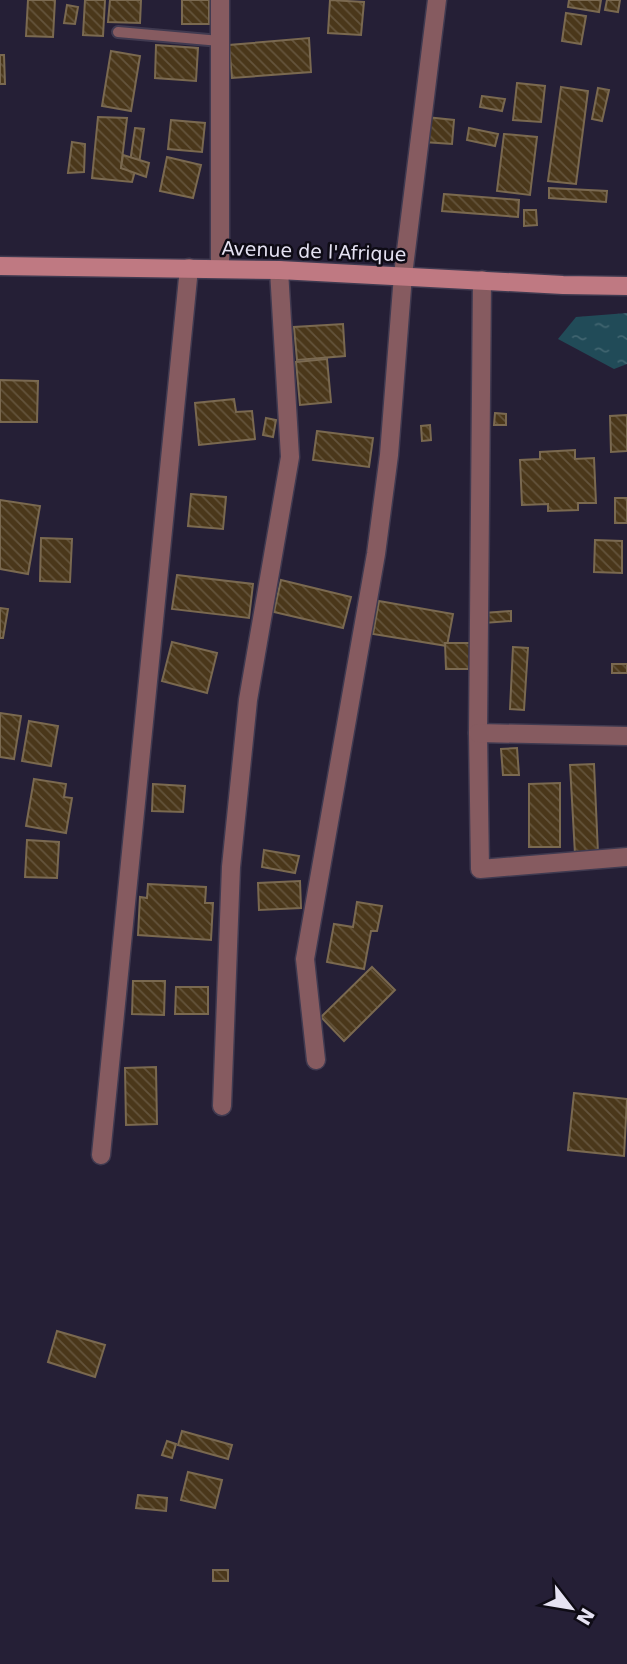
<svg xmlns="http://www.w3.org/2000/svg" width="627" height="1664" viewBox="0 0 627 1664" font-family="'DejaVu Sans',sans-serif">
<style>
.water{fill:url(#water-ripples)}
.building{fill:url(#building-back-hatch);stroke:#7a6950;stroke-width:2}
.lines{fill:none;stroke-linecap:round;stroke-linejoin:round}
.service-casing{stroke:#403a50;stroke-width:14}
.minor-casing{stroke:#403a50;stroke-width:21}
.secondary-casing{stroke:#403a50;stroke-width:21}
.service{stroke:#865b60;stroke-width:10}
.minor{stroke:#865b60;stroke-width:18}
.secondary{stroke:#bf7982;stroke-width:18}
.labels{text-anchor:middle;stroke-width:5;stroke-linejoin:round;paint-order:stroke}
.street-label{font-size:19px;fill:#e5e2f2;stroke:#0e0b15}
</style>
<defs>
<pattern id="water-ripples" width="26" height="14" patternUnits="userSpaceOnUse" patternTransform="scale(1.75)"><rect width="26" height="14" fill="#214b58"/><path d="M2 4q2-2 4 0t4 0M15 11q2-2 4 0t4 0" fill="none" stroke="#416570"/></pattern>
<pattern id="building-back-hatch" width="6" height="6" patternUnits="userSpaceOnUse" patternTransform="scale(1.75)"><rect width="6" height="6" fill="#4a371a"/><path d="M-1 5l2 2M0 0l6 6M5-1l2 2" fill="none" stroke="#64543c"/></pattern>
</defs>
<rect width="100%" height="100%" fill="#251f36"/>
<path class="water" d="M627,313V364L614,369L558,339L576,317Z"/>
<g class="building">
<path d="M28,0H55L53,37L26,36Z"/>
<path d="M85,0H105L103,36L83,35Z"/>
<path d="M110,0H141L140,23L108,22Z"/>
<rect x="182" y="0" width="27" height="24"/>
<path d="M330,0L364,2L361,35L328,33Z"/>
<path d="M569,0H601L599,12L568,7Z"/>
<path d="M607,0H620L618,12L605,10Z"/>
<path d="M67,5L78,7L75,24L64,23Z"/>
<path d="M566,13L586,16L581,44L562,41Z"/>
<path d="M309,38L311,72L232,78L229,45Z"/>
<path d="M156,45L198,48L196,81L155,78Z"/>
<path d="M111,51L140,56L131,111L102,106Z"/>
<path d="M0,55H4L5,84H0Z"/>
<path d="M517,83L545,86L541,122L513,120Z"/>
<path d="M561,87L588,91L576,184L548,181Z"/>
<path d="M598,88L609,90L602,121L592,119Z"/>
<path d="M482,96L505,99L502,111L480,107Z"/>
<path d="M98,117L127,118L121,168L135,171L132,182L92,178Z"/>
<path d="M426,117L454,120L452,144L424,142Z"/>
<path d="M171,120L205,123L202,152L168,149Z"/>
<path d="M135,128L144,129L139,164L130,162Z"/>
<path d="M469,128L498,134L495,146L467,140Z"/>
<path d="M504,134L537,137L530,195L497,191Z"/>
<path d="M72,142L85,144L84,172L68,173Z"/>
<path d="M123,155L149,163L146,177L121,168Z"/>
<path d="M167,157L201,165L193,198L160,191Z"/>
<path d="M549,188L607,191L606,202L549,198Z"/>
<path d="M444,194L519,200L518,217L442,211Z"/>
<path d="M524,210H536L537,225L524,226Z"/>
<path d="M343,324L345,356L297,360L294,327Z"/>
<path d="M327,359L331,402L300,405L296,362Z"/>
<path d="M0,380L38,381L37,422H0Z"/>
<path d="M234,399L236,412L252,411L255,439L199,445L195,403Z"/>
<path d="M495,413L506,414V425H494Z"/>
<path d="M627,415V451L611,452L610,416Z"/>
<path d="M266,418L276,420L273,437L263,435Z"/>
<path d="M430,425L431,440L422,441L421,426Z"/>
<path d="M317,431L373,438L369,467L313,460Z"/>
<path d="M575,450V459L594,458L596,503H578V510L548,511V504L522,505L520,460L540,459V452Z"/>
<path d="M191,494L226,497L223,529L188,526Z"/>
<rect x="615" y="498" width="12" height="25"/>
<path d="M0,500L40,506L28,574L0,569Z"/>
<path d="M41,538L72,539L70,582L40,581Z"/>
<path d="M595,540L622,541V573L594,572Z"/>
<path d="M177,575L253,584L249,618L172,609Z"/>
<path d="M281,580L351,597L343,628L274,612Z"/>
<path d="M379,601L453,614L447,646L373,634Z"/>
<path d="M0,608L8,609L3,638H0Z"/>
<path d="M511,611V621L484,623V613Z"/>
<path d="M172,642L217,653L207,693L162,681Z"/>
<path d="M445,643H472L473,669H446Z"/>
<path d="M513,647L528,648L524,710L510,709Z"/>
<rect x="612" y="664" width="15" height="9"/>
<path d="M0,713L21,716L14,759L0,757Z"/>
<path d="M29,721L58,726L51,766L22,761Z"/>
<path d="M517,748L519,775H503L501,749Z"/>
<path d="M594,764L598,853L575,854L570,765Z"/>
<path d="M34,779L66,784L64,797L72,798L66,833L26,826Z"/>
<path d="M560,783V847H529V784Z"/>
<path d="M153,784L185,786L183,812L152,811Z"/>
<path d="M27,840L59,842L57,878L25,877Z"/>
<path d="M264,850L299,856L295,873L262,867Z"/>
<path d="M300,881L301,908L259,910L258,883Z"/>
<path d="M148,884L206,887L205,903H213L211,940L138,935L140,897L147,898Z"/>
<path d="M357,902L382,906L377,931H371L364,969L327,962L334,924L353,927Z"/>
<path d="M372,967L395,990L344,1041L321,1017Z"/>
<path d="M133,981H165L164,1015L132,1014Z"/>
<path d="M176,987H208V1014H175Z"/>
<path d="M156,1067L157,1124L126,1125L125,1068Z"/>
<path d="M574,1093L627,1099L624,1156L568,1150Z"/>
<path d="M57,1331L105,1345L95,1377L48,1362Z"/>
<path d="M182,1431L232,1445L228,1459L178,1445Z"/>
<path d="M167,1441L176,1444L172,1458L162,1455Z"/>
<path d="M188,1472L222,1480L215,1508L181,1500Z"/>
<path d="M138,1495L167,1498L166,1511L136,1508Z"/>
<rect x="213" y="1570" width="15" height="11"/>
</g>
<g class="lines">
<g class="service-casing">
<path id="service" d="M118,32L220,41"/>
</g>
<g class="minor-casing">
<g id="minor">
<path d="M220,268V0"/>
<path d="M482,280L478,733L480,869L627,857"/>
<path d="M478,733L627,736"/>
<path d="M316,1060L305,959L376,554L389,455L403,275L437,0"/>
<path d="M222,1106L231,867L248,700L290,457L279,270"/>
<path d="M101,1155L189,268"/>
</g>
</g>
<g class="secondary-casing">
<path id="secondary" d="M0,266L279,270L563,285L627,286"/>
</g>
<use href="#service" class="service"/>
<use href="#minor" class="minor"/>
<use href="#secondary" class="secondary"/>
</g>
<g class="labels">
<g class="street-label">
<text transform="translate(314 251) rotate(2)" y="7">Avenue de l'Afrique</text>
</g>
</g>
<g transform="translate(571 1608) rotate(121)" stroke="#0e0b15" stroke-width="5" paint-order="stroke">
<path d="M0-5L12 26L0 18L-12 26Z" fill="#e5e2f2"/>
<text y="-10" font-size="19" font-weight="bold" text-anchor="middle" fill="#e5e2f2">N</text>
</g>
</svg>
